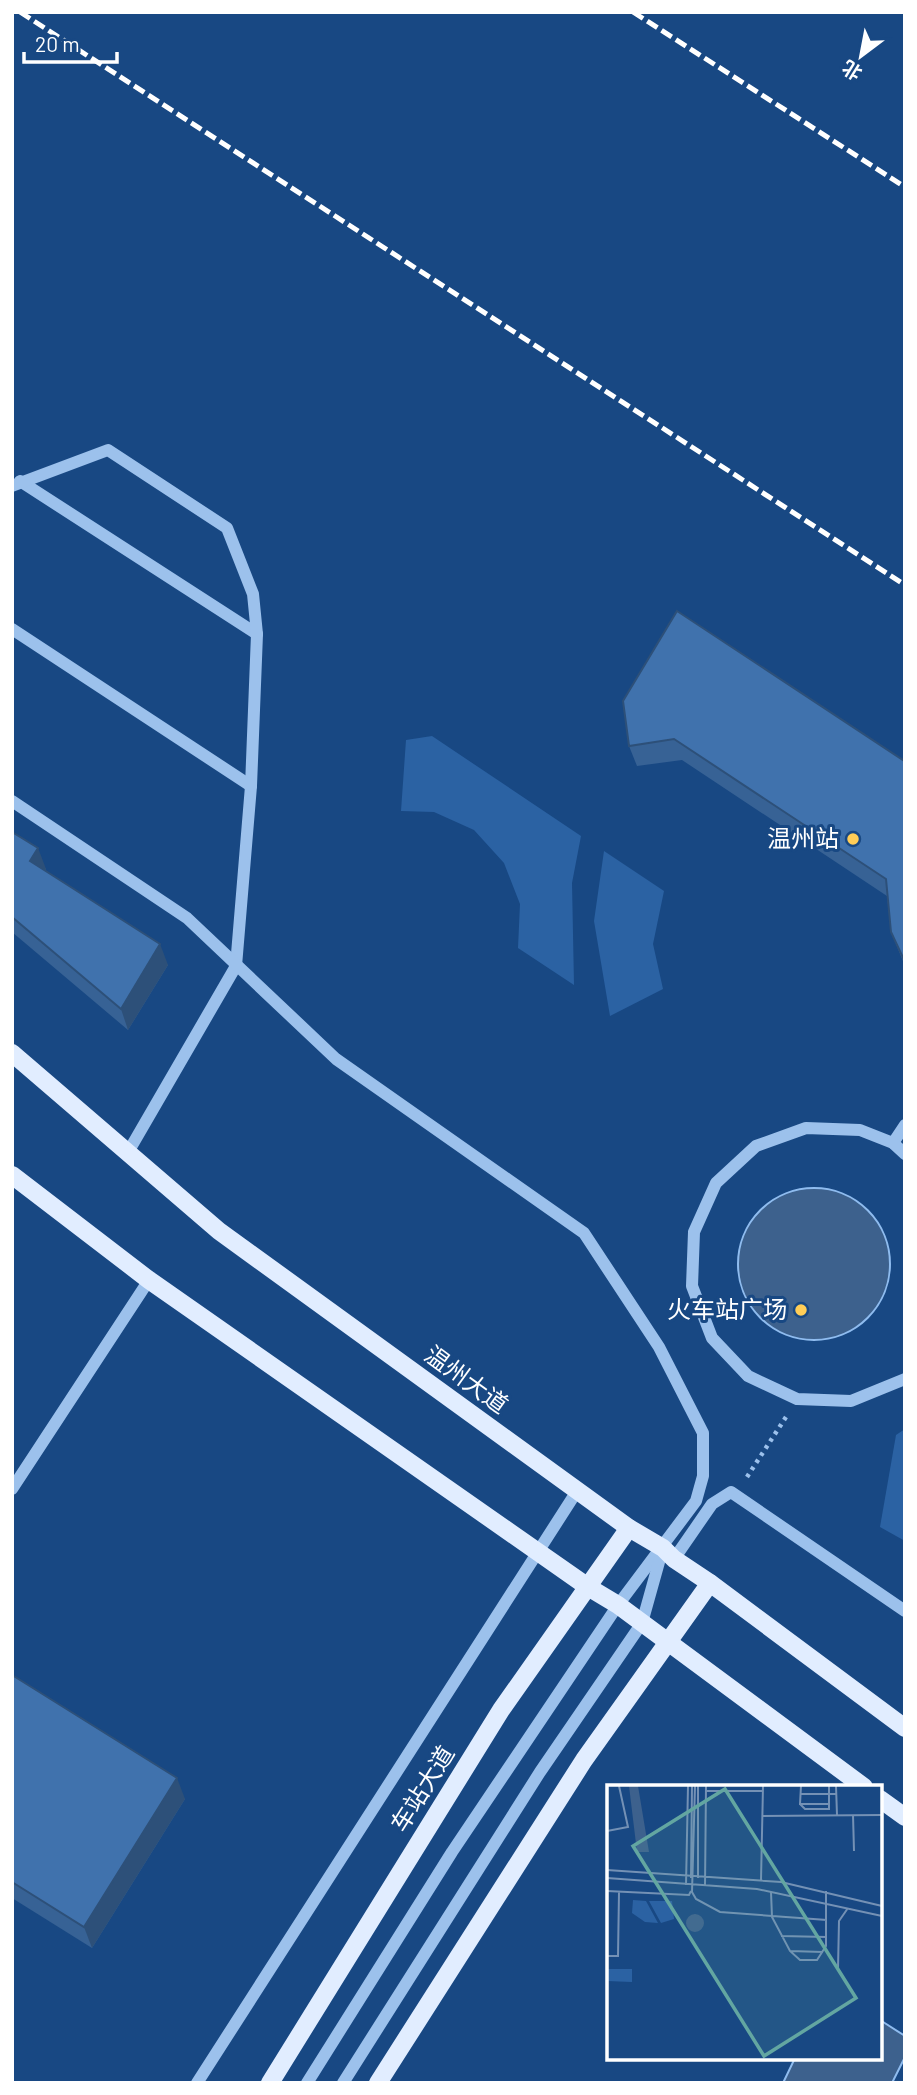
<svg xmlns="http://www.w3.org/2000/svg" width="917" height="2095" viewBox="0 0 917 2095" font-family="Barlow,'Noto Sans SC',sans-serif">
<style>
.green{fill:#2b62a3}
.water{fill:#3d618d;stroke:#8fbcef;stroke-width:2}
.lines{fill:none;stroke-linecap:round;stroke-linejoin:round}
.path{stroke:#9cc1ec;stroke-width:4.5;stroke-dasharray:3.5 5;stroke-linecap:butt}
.minor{stroke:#9cc1ec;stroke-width:12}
.major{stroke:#e1edff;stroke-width:18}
.rail{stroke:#fff;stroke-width:5;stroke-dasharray:12 5;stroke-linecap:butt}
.wall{fill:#376295}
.shaded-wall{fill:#2d5079}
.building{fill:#4072ad;stroke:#2d5079;stroke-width:2}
.poi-dot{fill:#ffcd57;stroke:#184883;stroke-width:2.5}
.labels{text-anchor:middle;stroke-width:6;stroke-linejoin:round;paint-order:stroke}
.poi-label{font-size:24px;fill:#fff;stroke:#184883;text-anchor:end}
.street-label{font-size:24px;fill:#fff;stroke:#184883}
.inset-road{fill:none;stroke:#7491b5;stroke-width:2}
.view{fill:#63a6a1;fill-opacity:0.15;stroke:#63a6a1;stroke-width:3.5}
.inset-edge{fill:none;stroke:#fff;stroke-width:3.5}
</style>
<rect width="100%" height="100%" fill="#184883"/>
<g class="green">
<path d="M432,736L581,836L572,883L574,985L518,948L520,904L504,863L474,830L434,812L401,811L406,740Z"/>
<path d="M604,851L664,891L653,944L663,989L610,1016L594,921Z"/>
<path d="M905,1429V1541L880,1527L896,1435Z"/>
</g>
<g class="water">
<circle cx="814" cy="1264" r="76"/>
<path d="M880,2020L905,2036V2057L892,2083H783L795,2058H880Z"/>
</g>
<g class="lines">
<path class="path" d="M747,1477L786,1417"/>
<g class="minor">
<path d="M20,481L257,634"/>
<path d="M12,486L108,450L227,528L253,594L257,634L251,786L236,966L127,1154"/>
<path d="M12,629L251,786"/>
<path d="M12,801L187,918L336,1059L584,1233L659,1347L703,1433V1476L696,1501L618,1605L452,1852L307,2083"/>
<path d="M893,1143L905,1125"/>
<path d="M905,1154L893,1143L860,1130L806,1128L756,1146L716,1183L694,1232L692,1286L712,1338L748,1376L797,1399L851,1401L905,1379"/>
<path d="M12,1489L149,1280"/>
<path d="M674,1559L712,1504L731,1492L905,1611"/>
<path d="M197,2083L577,1491"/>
<path d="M343,2083L540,1772L642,1623L661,1555"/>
</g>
<g class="major">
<path d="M12,1053L219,1231L629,1528L663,1548L674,1559L710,1583L905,1728"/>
<path d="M12,1175L149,1280L588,1587L618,1605L864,1787"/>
<path d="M880,1799L905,1817"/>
<path d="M270,2083L501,1710L629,1528"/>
<path d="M378,2083L584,1760L710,1583"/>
</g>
<g class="rail">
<path d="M20,12L905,585"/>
<path d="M633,12L905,187"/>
</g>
</g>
<g class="wall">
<path d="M623,701L903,760L905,757V966L891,932L887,896L682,760L637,766L629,746Z"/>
<path d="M12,832L46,869L45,870L168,965L128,1030L12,932Z"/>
<path d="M12,1675L185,1799L92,1948L12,1898Z"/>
</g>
<g class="shaded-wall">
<path d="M38,848L46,869L38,882L30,861Z"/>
<path d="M160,944L168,965L128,1030L121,1009Z"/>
<path d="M177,1778L185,1799L92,1948L84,1927Z"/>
</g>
<g class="building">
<path d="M677,611L903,760L905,757V962L891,932L886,879L674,739L629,746L623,701Z"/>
<path d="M12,832L38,848L30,861L160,944L121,1009L12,917Z"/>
<path d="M12,1675L177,1778L84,1927L12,1882Z"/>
</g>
<g class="poi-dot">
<circle cx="853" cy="839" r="7"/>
<circle cx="801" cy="1310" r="7"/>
</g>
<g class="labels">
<g class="poi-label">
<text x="839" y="847">温州站</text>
<text x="787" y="1318">火车站广场</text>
</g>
<g class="street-label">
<text transform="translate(466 1380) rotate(36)" y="8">温州大道</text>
<text transform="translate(423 1789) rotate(-58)" y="8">车站大道</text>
</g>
</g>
<g transform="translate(607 1785)">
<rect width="275" height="275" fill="#184883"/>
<path d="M26,115L39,116L51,138L38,137L25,128ZM42,116H65L67,134L54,138ZM0,184H25V197L0,196Z" fill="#2b62a3"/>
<path d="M22,1H31L42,67H30ZM79 138a9 9 0 1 1 18 0a9 9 0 1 1-18 0Z" fill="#3d618d"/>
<path class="inset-road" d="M88,1L85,107L89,114L113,127L220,135M194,1L193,19H222M229,1L230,30M99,6H155M193,9H229M193,19L198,24H222V1M246,30L247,66M155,31L275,30M0,46L21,42L12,1M0,85L174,97L275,121M0,93L150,104L275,131M84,93L85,1M91,93V1M154,95L156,1M79,100L81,1M98,101L99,1M0,106L82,110L84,106M164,107L165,132L183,166L193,175H210L219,161V106M174,151L220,152M183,166L216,167M0,171H11L12,107M231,184L232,136L241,123"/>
<path class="view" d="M118,4L249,213L157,271L26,61Z"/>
<rect width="275" height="275" class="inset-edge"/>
</g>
<rect width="917" height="2095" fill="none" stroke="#ffffff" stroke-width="28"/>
<g transform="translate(861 56) rotate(212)" stroke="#184883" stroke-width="5" paint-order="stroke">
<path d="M0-5L12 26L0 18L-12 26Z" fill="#ffffff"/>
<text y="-10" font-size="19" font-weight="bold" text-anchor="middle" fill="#ffffff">北</text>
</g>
<path d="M24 52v10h93v-10" fill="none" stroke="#ffffff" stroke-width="3.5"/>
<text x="35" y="52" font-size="21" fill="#ffffff" stroke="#184883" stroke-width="5" paint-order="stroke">20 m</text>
</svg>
